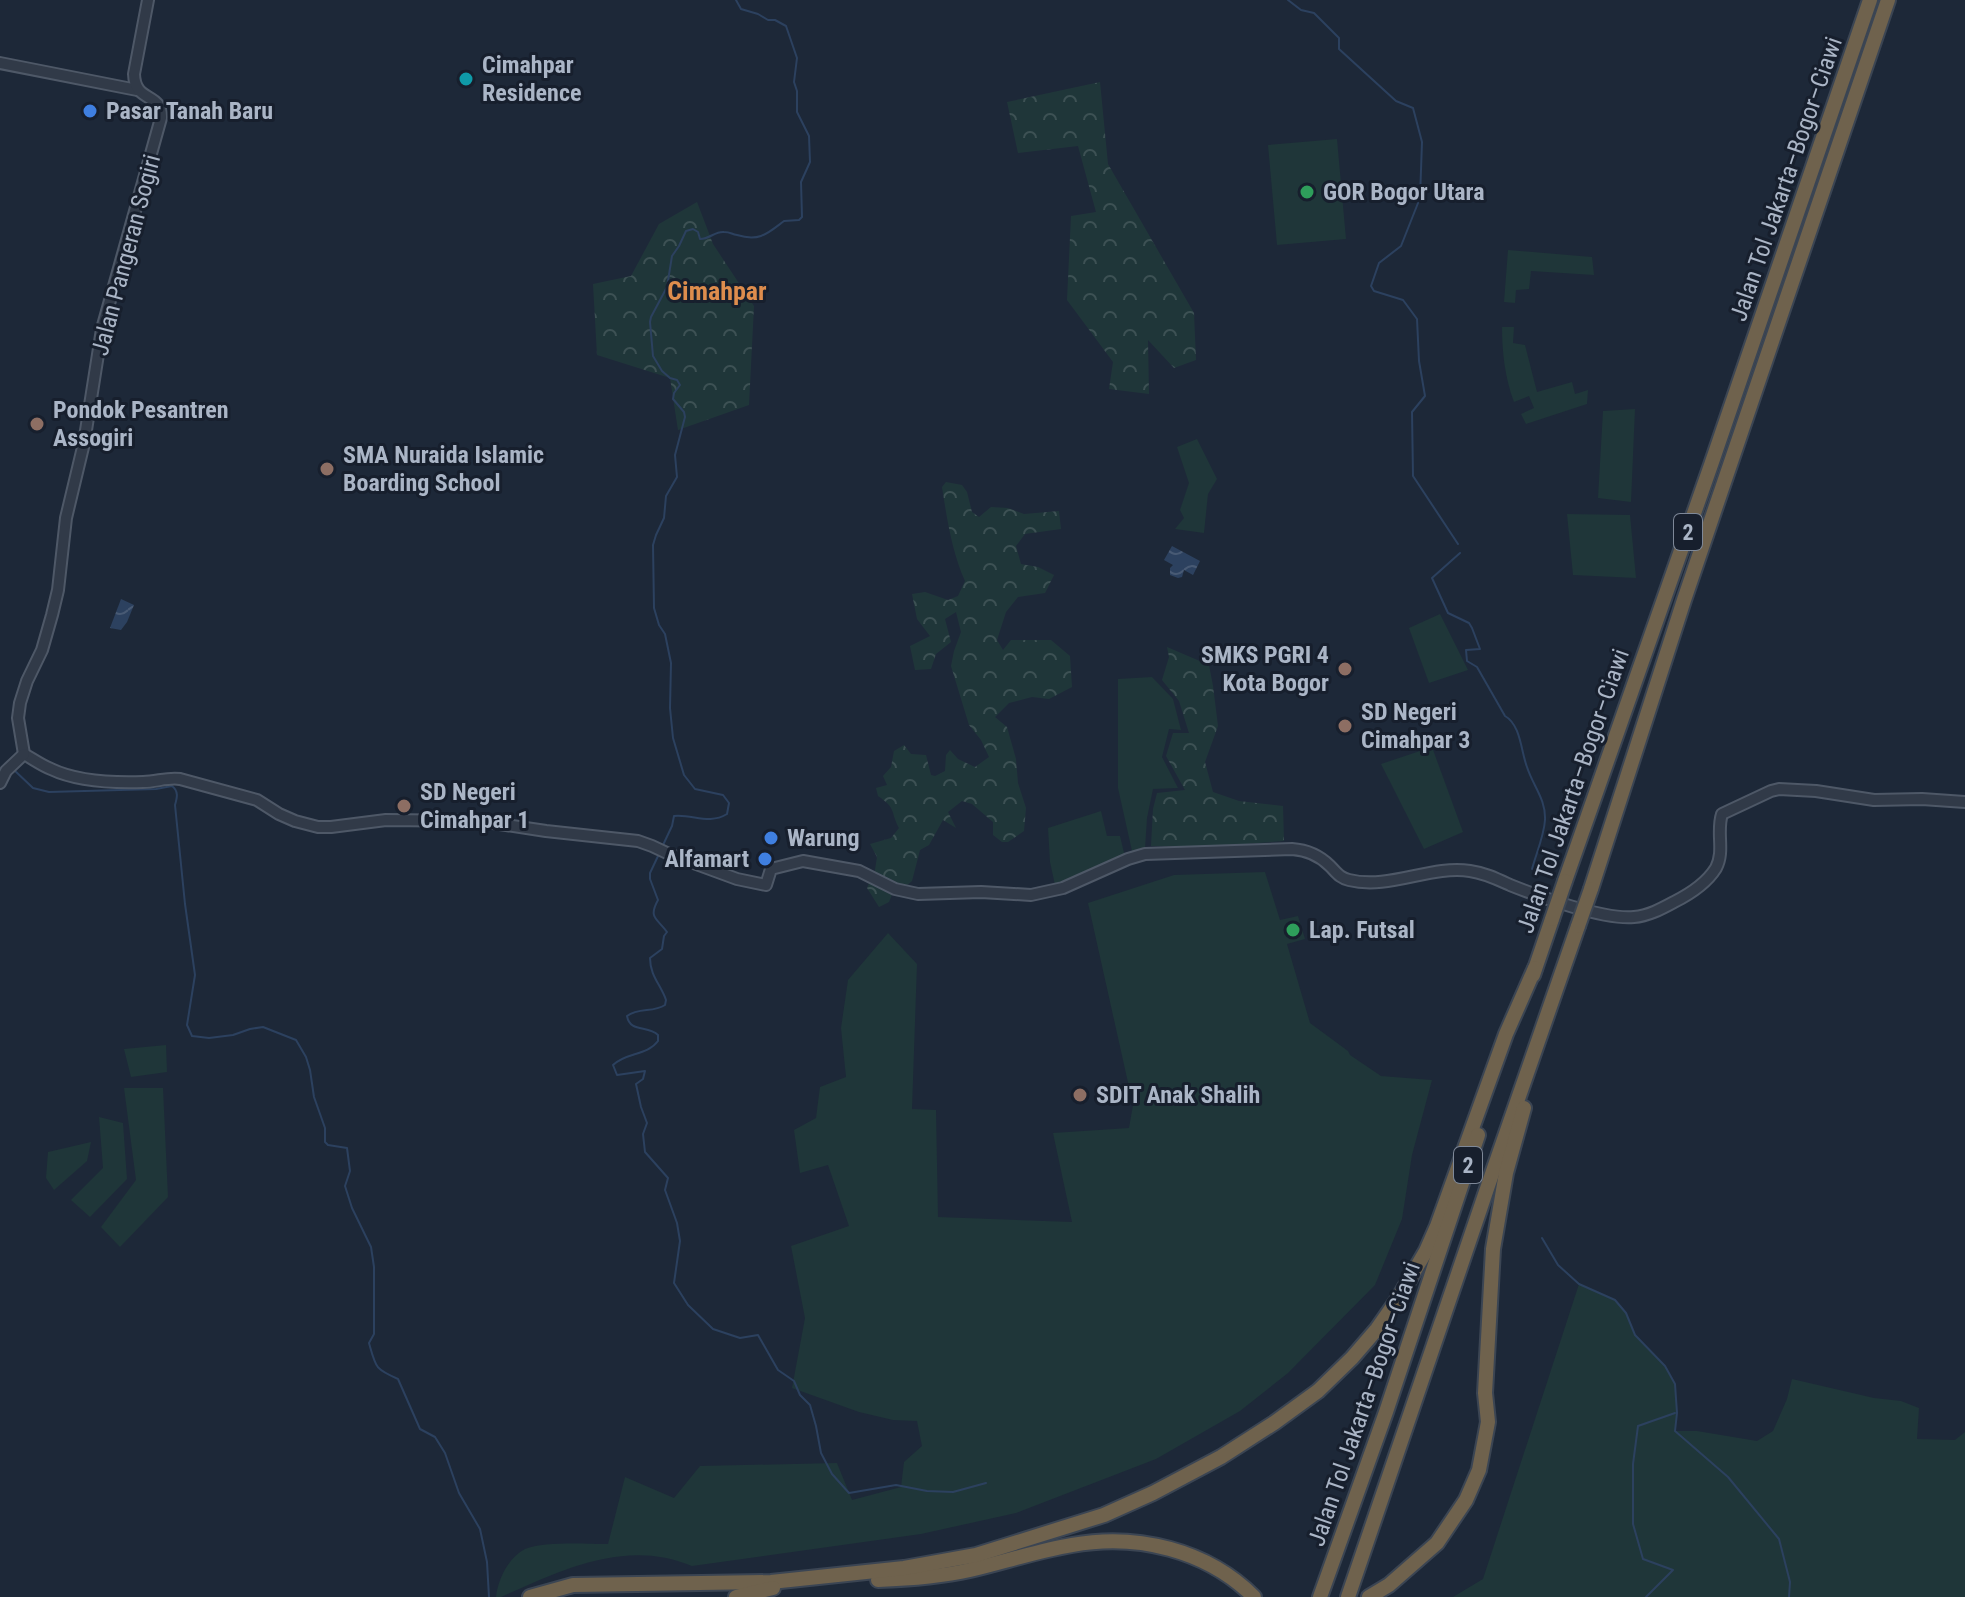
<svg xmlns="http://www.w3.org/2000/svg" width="1965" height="1597" viewBox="0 0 1965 1597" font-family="'Roboto Condensed',sans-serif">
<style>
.green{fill:#1f3639}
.forest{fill:url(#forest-crowns)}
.water{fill:url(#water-waves)}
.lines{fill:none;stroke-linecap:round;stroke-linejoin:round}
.stream{stroke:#2c415f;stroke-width:2}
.tertiary-casing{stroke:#4e5867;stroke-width:14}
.motorway-casing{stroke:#3b4553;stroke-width:18}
.tertiary{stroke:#313a48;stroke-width:10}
.motorway{stroke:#6f624d;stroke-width:14}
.motorway-bridge-casing{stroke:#3b4553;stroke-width:18;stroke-linecap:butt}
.motorway-bridge{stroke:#6f624d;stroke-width:14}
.culture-dot{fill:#0f9aa8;stroke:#171f2d;stroke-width:3}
.shop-dot{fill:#3f7fe0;stroke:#171f2d;stroke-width:3}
.leisure-dot{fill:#2e9e5b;stroke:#171f2d;stroke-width:3}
.education-dot{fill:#8d6e63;stroke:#171f2d;stroke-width:3}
.labels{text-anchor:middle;stroke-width:6;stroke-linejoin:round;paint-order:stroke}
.shield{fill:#171f2d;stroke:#7e8898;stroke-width:2}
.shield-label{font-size:22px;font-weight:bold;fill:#aab5c6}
.poi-label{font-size:24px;font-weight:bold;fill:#aab5c6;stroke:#171f2d;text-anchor:start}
.street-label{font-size:24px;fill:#aab5c6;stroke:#171f2d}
.neighbourhood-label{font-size:26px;font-weight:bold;fill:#de8d4d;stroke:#171f2d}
</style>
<defs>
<pattern id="forest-crowns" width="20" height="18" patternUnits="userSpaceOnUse" patternTransform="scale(2)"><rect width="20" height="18" fill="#1f3639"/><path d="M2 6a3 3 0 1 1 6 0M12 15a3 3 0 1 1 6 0" fill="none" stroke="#3d5154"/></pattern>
<pattern id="water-waves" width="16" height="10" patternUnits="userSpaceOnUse" patternTransform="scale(2)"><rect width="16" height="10" fill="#2c415f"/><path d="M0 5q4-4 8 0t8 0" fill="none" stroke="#485a74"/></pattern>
</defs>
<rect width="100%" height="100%" fill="#1d2838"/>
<g class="green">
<path d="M1337,139L1346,239L1277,245L1268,145Z"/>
<path d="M1508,250L1592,257L1594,275L1531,271L1529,289L1516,290L1515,303L1504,302Z"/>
<path d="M1502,327H1514L1513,343L1525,345L1537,392L1572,382L1575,394L1588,390L1587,404L1526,424L1521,414L1534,408L1529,396L1514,402C1505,378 1502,352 1502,327Z"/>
<path d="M1635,409L1631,502L1598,498L1603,411Z"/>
<path d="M1197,439L1217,479L1208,494L1204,533L1175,529L1184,518L1180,510L1189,483L1177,447Z"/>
<path d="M1567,514L1630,515L1636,578L1573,575Z"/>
<path d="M1440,614L1468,670L1429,683L1409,628Z"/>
<path d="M1152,677L1173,699L1181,730L1169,729L1162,757L1178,788L1153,789L1147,818L1145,849L1132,851L1118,788V679Z"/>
<path d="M1432,747L1463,832L1424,849L1381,764Z"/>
<path d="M1101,811L1107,836H1120L1125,857L1055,885L1050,862L1048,828Z"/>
<path d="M1265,872L1280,920L1298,916L1305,939L1287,944L1310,1023L1348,1051L1350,1055L1381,1076L1432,1080L1412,1155L1402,1219L1375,1285L1288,1373L1240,1411L1156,1459L1016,1513L921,1534L692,1566C626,1538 561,1570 501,1597H496C498,1579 508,1558 525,1549C544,1541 587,1544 608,1544L625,1477L674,1498L700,1466L837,1463L852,1500L901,1487L904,1462L922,1446L917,1421L893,1420L859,1412L792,1388L805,1318L791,1246L849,1226L828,1165L800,1173L794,1130L816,1118L820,1087L846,1077L841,1028L848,980L888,933L917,964L912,1109L936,1110L938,1217L1072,1222L1053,1133L1129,1128L1133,1105L1088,903L1174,875Z"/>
<path d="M166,1045L167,1072L131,1077L124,1049Z"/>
<path d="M124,1088H163L168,1197L120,1247L101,1227L136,1180Z"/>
<path d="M99,1117L123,1123L127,1179L90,1217L71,1200L103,1168Z"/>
<path d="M91,1142L87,1161L54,1190L46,1178L48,1152Z"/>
<path d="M1579,1284L1615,1300L1626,1313L1635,1335L1665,1366L1675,1384L1677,1413L1675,1431H1697L1757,1441L1773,1431L1787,1399L1792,1379L1874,1398L1901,1401L1919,1408L1917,1439L1955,1440L1965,1432V1597H1453L1483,1579Z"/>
</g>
<g class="forest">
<path d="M1100,82L1108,164L1194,313L1196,360L1174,368L1148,340L1149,394L1109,389L1113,362L1067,300L1071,216L1096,212L1078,146L1018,153L1007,102Z"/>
<path d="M697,202L713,244L754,306L749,405L678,430L670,378L597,355L593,284L631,276L659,224Z"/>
<path d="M946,482L962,485L967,492L972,512L979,517L991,507L1008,508L1024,514L1059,511L1061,529L1025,534L1016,546L1021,564L1038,567L1054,575L1045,593L1018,597L1006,612L997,640L1003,650L1011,640H1051L1070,656L1072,687L1049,699L1032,697L1009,703L995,717L1007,727L1016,759L1018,783L1026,808L1024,831L1008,842H1002L993,835V822L972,804L962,801L948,812L956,828L943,820L929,845L920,850L912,881L904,888L895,887L889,902L879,907L867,888L875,870L877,857L870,844L891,838L899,828C890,811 897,809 878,796L876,788L887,785L883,776L891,767L894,751L904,745L911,754L926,755L931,775L935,776L945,771L946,755L950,750L958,759L975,767L989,757L981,740L969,725L951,666L954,651L961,632L956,612L945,619L951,642L936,654L931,669L915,670L910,646L930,636L917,619L912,594L925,592L948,600L958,596L965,581C952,552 947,519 942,487Z"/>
<path d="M1167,647L1209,665L1213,686L1218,726L1205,762L1213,792L1239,801L1283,806L1284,841L1203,847L1151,846L1153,809L1157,793L1185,790L1166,756L1173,733H1189L1179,701L1162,680L1169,657Z"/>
</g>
<g class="water">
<path d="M1172,546L1200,561L1193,575L1184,570L1182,577L1178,578L1170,575V568L1173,565L1164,560Z"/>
<path d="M121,599L134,605L127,622L121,630L110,628Z"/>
</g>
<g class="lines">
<g class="stream">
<path d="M1288,0L1301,10L1314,13L1339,38V49L1396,101L1413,108L1422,142L1420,198L1401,246L1379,263L1371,286L1374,291L1403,300L1417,319L1419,361L1425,396L1412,412L1413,476L1458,544"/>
<path d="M1460,553L1432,578L1448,613L1469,623L1472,628L1480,649L1466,650L1467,661L1477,667L1505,716C1521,725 1521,752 1527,767C1533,786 1546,799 1545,820C1544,836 1536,854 1532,869"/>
<path d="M13,769L33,788L49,792L156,789L172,786C179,791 177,798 175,805L185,904L195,975L187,1025L192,1036L209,1038L233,1035L250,1029L263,1027L296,1040L306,1057L310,1070L314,1097L325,1128V1142L328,1145L347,1148L350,1171L345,1186L352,1208L371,1247L374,1267V1334L369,1343C376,1368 375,1369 398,1379L420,1429L435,1437L445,1453L459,1493L480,1529L487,1562L489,1597"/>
<path d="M663,845L672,826L674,816C693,814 709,825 727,814L729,803L723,795L695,789L684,775L673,738L670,708L671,663L665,634L659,625L654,608L653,545L656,535L664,518L666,496L677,477L675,455L685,417L684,412L673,399L674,393L680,385L677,380L670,378L662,371L653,356L650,322L651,317L667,287L672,256L679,246L686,231L693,229L698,232L700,239C710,239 715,231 724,232C731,232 731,234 737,235C760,242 768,233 784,221L799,220L802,217L801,182L810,162L809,136L797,112V91L794,82L797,58L786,26L775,20H768L758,14L741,9L736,0"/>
<path d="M659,854L650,873V879L658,900C648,918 657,918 667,932L664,936L662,949L650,958C650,976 661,985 666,1000L665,1005C653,1013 639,1007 627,1016C630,1033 648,1025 658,1035V1041C647,1056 626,1052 613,1065L617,1075L645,1071L643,1079L636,1084L641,1107L647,1123L643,1134L645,1152L668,1178L665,1190L677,1223L680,1241L674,1283L688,1305L713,1329L740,1338L758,1335L778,1370L794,1381L800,1395L810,1405L816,1426L821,1453L832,1474L849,1493L896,1485L927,1491L953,1492L986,1483"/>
<path d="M1542,1238L1558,1265L1579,1284L1615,1300L1626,1313L1635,1335L1665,1366L1675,1384L1677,1413L1675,1431L1728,1477L1779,1539L1790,1582L1789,1597"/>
<path d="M1646,1597L1673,1570L1643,1559L1633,1524V1464L1638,1426L1675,1413"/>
</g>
<g class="tertiary-casing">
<g id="tertiary">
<path d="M0,63L137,90"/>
<path d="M24,754C33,759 41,765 51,769C78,782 113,783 143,782C156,782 168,777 180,779L257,800L279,814L295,821L318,827H331L386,820L480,821L546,831L638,841L652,846L669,854L737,879L766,885L771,869L803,861L859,871L895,889L918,894L981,892L1031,895L1063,888L1128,859L1145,854L1292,849C1307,850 1319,855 1330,866C1337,873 1340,878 1349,880C1390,890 1430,865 1470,871C1485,873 1497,879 1510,885C1540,897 1604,920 1634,917C1648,916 1661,909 1674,902C1690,894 1706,884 1716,868C1725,851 1716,832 1722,814L1771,791L1779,789L1816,791L1874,800L1922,799L1965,802"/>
<path d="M24,754L18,718L20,703L27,681L42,650L52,615L58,590L66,518L84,443L102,329L161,118C162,91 135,104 134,74L148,0"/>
<path d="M0,783L6,771L24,754"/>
</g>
</g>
<g class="motorway-casing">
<g id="motorway">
<path d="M1565,881L1711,465L1870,0"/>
<path d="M1591,889L1684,600L1888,0"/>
<path d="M1533,975L1552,919"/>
<path d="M878,1580C909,1579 939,1577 970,1570C1004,1562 1037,1551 1072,1545C1137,1533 1207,1550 1254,1597"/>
<path d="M530,1597L573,1585L771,1582L904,1568L976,1555L1104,1515L1153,1493L1221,1457L1274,1423L1318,1391L1352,1358L1377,1329L1398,1299L1426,1251L1437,1226L1506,1034L1535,968"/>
<path d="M736,1597L773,1588"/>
<path d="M1320,1597L1386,1412L1478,1135"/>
<path d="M1348,1597L1492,1174L1578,926"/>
<path d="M1369,1597L1389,1585L1437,1543L1466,1500L1479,1470L1488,1422L1485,1393L1493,1249L1506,1173L1524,1108"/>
</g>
</g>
<use href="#tertiary" class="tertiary"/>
<use href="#motorway" class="motorway"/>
<g class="motorway-bridge-casing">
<g id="motorway-bridge">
<path d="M1552,919L1565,881"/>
<path d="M1578,926L1591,889"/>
</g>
</g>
<use href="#motorway-bridge" class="motorway-bridge"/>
</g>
<circle class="culture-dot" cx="466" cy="79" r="8"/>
<g class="shop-dot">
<circle cx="90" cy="111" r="8"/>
<circle cx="771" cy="838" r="8"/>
<circle cx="765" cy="859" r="8"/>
</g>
<g class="leisure-dot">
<circle cx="1307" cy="192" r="8"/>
<circle cx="1293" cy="930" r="8"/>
</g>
<g class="education-dot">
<circle cx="37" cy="424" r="8"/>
<circle cx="327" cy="469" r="8"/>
<circle cx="1345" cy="669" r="8"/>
<circle cx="1345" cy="726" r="8"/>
<circle cx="404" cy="806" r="8"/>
<circle cx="1080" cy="1095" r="8"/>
</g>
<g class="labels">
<g class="shield">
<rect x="1674" y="514" width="28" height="36" rx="6"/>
<rect x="1454" y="1147" width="28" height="36" rx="6"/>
</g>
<g class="shield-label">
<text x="1688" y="540">2</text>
<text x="1468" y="1173">2</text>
</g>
<g class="poi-label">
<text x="482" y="73">Cimahpar<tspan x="482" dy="28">Residence</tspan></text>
<text x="106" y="119">Pasar Tanah Baru</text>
<text x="1323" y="200">GOR Bogor Utara</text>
<text x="53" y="418">Pondok Pesantren<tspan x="53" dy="28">Assogiri</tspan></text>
<text x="343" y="463">SMA Nuraida Islamic<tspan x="343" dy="28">Boarding School</tspan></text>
<text x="1329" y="663" text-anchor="end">SMKS PGRI 4<tspan x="1329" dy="28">Kota Bogor</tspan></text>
<text x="1361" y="720">SD Negeri<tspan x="1361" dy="28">Cimahpar 3</tspan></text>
<text x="420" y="800">SD Negeri<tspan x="420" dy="28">Cimahpar 1</tspan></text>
<text x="787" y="846">Warung</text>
<text x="749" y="867" text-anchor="end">Alfamart</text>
<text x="1309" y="938">Lap. Futsal</text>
<text x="1096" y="1103">SDIT Anak Shalih</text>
</g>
<g class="street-label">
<text transform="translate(1786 179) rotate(-71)" y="8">Jalan Tol Jakarta–Bogor–Ciawi</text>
<text transform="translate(126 255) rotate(-75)" y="8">Jalan Pangeran Sogiri</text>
<text transform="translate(1573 791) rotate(-71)" y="8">Jalan Tol Jakarta–Bogor–Ciawi</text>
<text transform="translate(1364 1404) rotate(-71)" y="8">Jalan Tol Jakarta–Bogor–Ciawi</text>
</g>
<g class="neighbourhood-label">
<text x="717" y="300">Cimahpar</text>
</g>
</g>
</svg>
